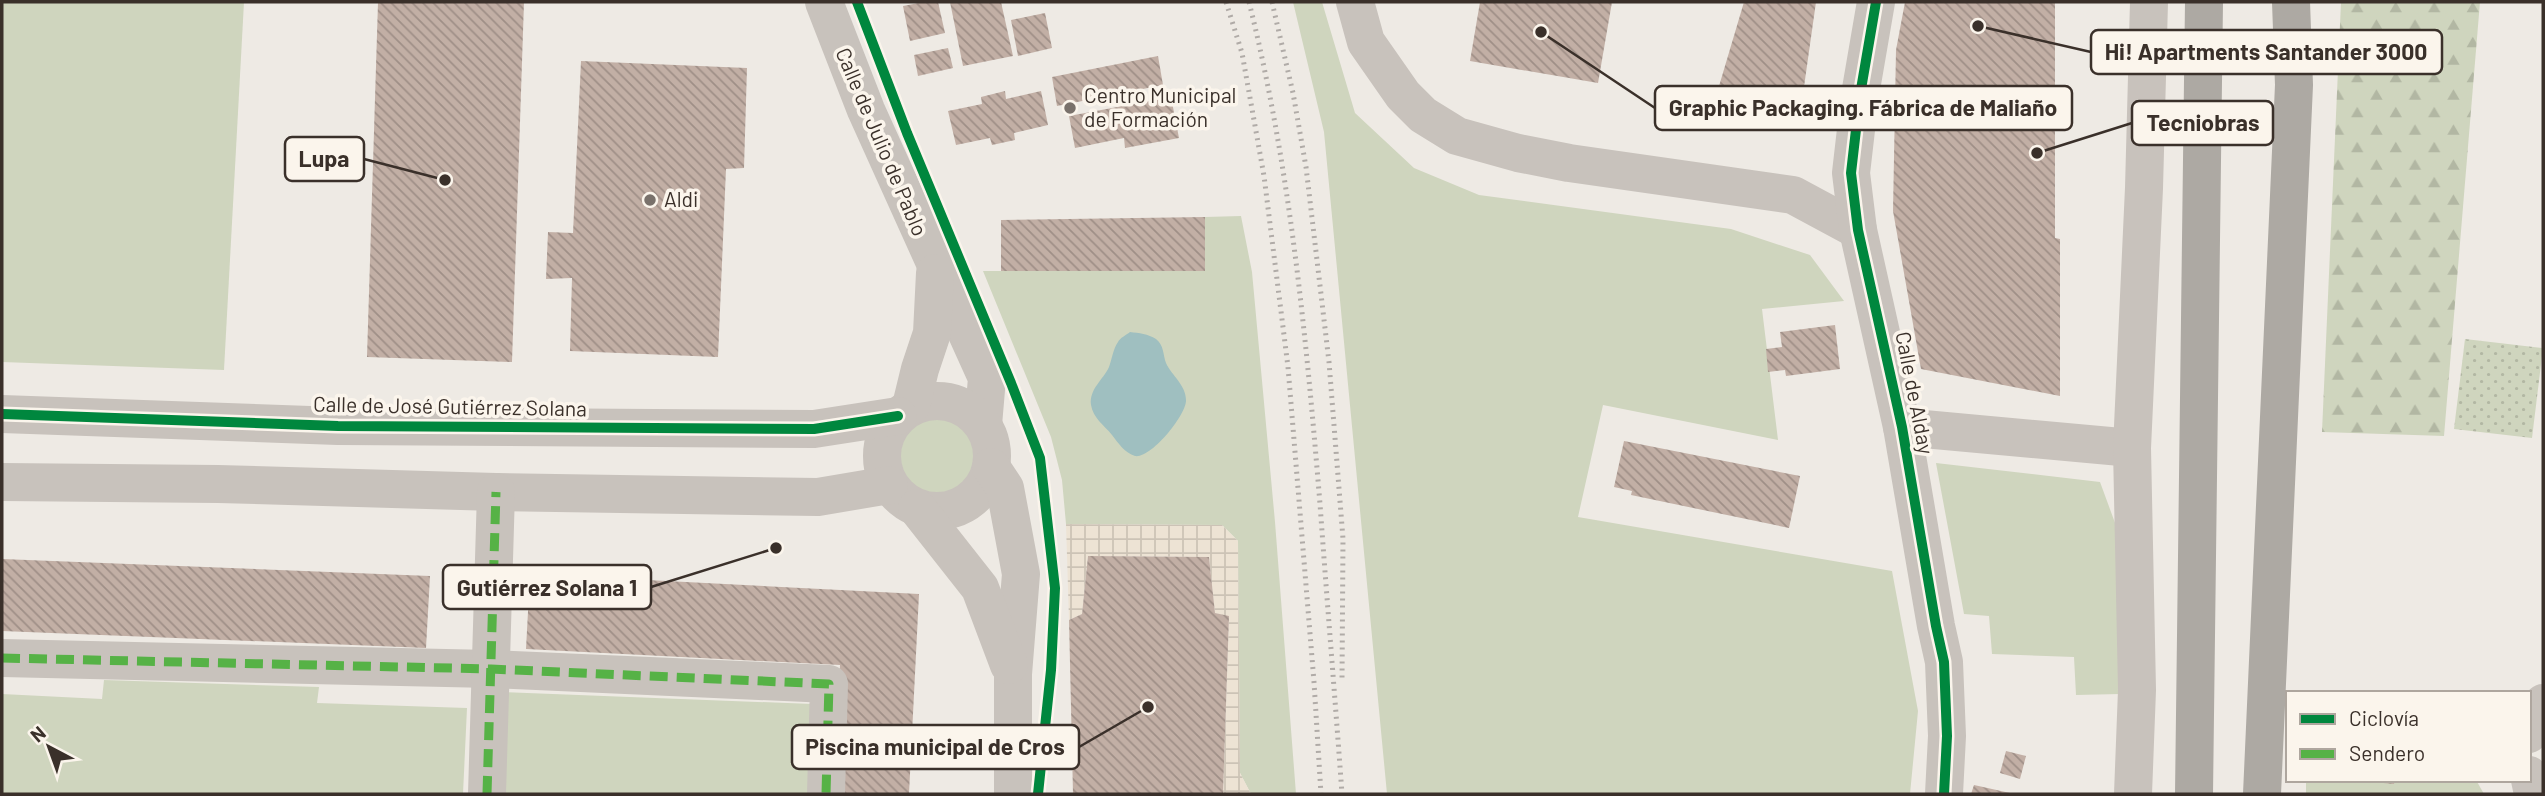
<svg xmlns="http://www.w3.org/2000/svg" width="2545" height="796" viewBox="0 0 2545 796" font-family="Barlow,sans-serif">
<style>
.green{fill:#cfd5be}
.forest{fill:url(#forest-firs)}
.garden{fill:url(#garden-dots)}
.plaza{fill:url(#plaza-grid)}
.water{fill:#9fbfc0}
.building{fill:url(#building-back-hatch)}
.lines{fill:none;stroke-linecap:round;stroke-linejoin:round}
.minor{stroke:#c8c2bc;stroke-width:38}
.highway{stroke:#ada9a3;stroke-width:38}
.rail{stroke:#b0aba7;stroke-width:5;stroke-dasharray:2 5;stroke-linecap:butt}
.quiet{stroke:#56b246;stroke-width:9;stroke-dasharray:18 9;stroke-linecap:butt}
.cycleway-casing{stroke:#fbf5ec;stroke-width:15}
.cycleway{stroke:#00873e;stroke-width:10}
.poi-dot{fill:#79716b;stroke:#fbf5ec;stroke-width:2.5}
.labels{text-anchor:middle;stroke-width:7;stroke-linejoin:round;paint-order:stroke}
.poi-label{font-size:21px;fill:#3a302a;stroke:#fbf5ec;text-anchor:start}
.street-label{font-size:21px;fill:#3a302a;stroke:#fbf5ec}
.leader{fill:none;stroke:#3a302a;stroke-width:2.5}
.callout-dot{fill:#3a302a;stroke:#fbf5ec;stroke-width:2.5}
.callout{fill:#fbf5ec;stroke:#3a302a;stroke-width:2.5}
.callout-label{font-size:23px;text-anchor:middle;font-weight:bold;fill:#3a302a}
</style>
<defs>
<pattern id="forest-firs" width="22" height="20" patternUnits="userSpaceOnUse" patternTransform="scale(1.75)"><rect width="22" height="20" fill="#cfd5be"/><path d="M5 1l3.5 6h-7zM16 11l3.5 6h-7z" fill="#b2b7a3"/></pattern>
<pattern id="garden-dots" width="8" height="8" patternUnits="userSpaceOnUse" patternTransform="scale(1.75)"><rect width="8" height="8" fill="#cfd5be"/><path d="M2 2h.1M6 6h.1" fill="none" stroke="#b2b7a3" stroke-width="1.8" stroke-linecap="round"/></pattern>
<pattern id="plaza-grid" width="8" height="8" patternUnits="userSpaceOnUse" patternTransform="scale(1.75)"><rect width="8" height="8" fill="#ede3d4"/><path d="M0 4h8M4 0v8" fill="none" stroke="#ccc3b6"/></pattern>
<pattern id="building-back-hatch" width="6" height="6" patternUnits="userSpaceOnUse" patternTransform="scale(1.75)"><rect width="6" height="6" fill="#c2afa5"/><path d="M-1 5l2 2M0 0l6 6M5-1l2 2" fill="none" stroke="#9f8f87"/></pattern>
</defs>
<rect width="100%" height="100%" fill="#eeeae4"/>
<g class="green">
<path d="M2,2H244L224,370L2,362Z"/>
<path d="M1293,2H1322L1355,113L1414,168L1479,195L1731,229L1810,255L1844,301L1762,309L1778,440L1603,405L1578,517L1892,571L1918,711L1910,794H1387L1324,132Z"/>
<path d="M1241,216L1252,272L1275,522L1296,794H1251L1240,773L1238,541L1222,525L1066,524L1062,480L1051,437L983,271H1204L1205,217Z"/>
<circle cx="938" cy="456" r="41"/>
<path d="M1936,463L2100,482L2118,531L2120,694L2076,695L2074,657L1992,654L1989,616L1964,614Z"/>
<path d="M104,680L319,687L317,703L467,708L463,794H2V694L102,699Z"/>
<path d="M503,692L838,705L834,794H499Z"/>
<path d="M2306,780H2476L2484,794H2306Z"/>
</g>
<path class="forest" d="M2341,2H2480L2444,436L2322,432Z"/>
<path class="garden" d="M2465,339L2543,348L2532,438L2454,429Z"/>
<path class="plaza" d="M1066,524L1222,525L1238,541L1240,773L1251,794H1223L1229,617L1215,613L1209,557L1088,556L1082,614L1069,620Z"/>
<path class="water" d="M1130,332C1139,333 1148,334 1156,339C1164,345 1163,355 1166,363C1172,376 1186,385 1186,400C1187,414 1151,459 1135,456C1125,453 1118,443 1112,435C1104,425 1093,418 1091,405C1089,389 1103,380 1109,367C1112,359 1113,349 1118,342C1120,338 1126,335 1130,332Z"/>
<g class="building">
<path d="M378,2H524L512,362L367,357Z"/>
<path d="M924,2H938L945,33L910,41L903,6Z"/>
<path d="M950,2H1001L1013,56L963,66Z"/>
<path d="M1480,2H1612L1598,83L1470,61Z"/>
<path d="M1744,2H1816L1800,115L1714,103Z"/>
<path d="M1905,2H2055V238L2060,239V396L1921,369L1893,211L1896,50Z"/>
<path d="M1045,13L1052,48L1018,56L1011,20Z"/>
<path d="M948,48L953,68L918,76L914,55Z"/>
<path d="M1158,56L1163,85L1057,106L1052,77Z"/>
<path d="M581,61L747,68L744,168L726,169L718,357L570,351L572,278L546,279L548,232L573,233Z"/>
<path d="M1005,91L1006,99L1041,91L1048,125L1014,133L1015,140L992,145L990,138L956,145L948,111L982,104L981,97Z"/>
<path d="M1171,97L1179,138L1125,148L1124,138L1075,148L1069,116Z"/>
<path d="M1205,217V271H1001V220Z"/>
<path d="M1835,325L1840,369L1786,376L1785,370L1768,372L1766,349L1782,347L1780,332Z"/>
<path d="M1624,441L1800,476L1789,528L1631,495L1632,491L1614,487Z"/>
<path d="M1088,556L1209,557L1215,613L1229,616L1223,794H1073L1069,620L1082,614Z"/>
<path d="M2,559L430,576L426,648L2,631Z"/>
<path d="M530,574L919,594L909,794H834L840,665L526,649Z"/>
<path d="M2006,751L2026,756L2020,779L2000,773Z"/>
<path d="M2373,780H2395L2394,784L2372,782Z"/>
<path d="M1974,785L2010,793V794H1971Z"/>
</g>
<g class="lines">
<g class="minor">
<path d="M824,2L866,110L987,378L983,425"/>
<path d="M1355,2L1366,42L1403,95L1423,115L1457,136L1518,153L1569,163L1793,195L1858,230"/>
<path d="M1876,2L1860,95L1851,173L1858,230L1902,427L1936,626L1944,662L1947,736L1944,794"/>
<circle cx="937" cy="456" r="55"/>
<path d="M911,406L920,369L932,333L935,273"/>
<path d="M2,414L338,426L814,429L898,416"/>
<path d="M1902,427L2132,448"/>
<path d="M991,467L1005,488L1021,574L1013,674V794"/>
<path d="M2,482L218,484L496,492L818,497L889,485"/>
<path d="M917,508L980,588L1009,665"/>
<path d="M2,658L491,669L829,684L826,794"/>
<path d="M2529,734L2543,703"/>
<path d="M2529,775L2533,794"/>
<path d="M487,794L496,492"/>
<path d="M2133,794L2137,690L2132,448L2144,188L2149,2"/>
</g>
<g class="highway">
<path d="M2194,794L2204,2"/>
<path d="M2262,794L2294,85L2291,2"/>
</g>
<g class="rail">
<path d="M1226,2L1242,53L1264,176L1288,367L1314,682L1321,794"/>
<path d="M1249,2C1290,166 1306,335 1320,504C1327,601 1335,697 1342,794"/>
<path d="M1272,2L1293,93L1306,167L1329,362L1343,539L1342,679"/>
</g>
<g class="quiet">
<path d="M2,658L491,669L829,684L826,794"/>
<path d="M487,794L496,492"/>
</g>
<g class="cycleway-casing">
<g id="cycleway">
<path d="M857,2L907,133L1011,383L1040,458L1055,588L1051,670L1038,794"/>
<path d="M1876,2L1860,95L1851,173L1858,230L1902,427L1936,626L1944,662L1947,736L1944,794"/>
<path d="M2,414L338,426L814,429L898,416"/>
</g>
</g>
<use href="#cycleway" class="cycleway"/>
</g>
<g class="poi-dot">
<circle cx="1070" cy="108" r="7"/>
<circle cx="650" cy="200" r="7"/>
</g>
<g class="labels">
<g class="poi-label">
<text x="1084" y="103">Centro Municipal<tspan x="1084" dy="24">de Formación</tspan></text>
<text x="664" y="207">Aldi</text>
</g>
<g class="street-label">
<text transform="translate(881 142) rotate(67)" y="7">Calle de Julio de Pablo</text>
<text transform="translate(1914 393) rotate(79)" y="7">Calle de Alday</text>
<text transform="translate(450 407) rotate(1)" y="7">Calle de José Gutiérrez Solana</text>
</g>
</g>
<path class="leader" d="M1978 26L2091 52M1541 32L1655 108M2037 153L2132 123M445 180L364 159M776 548L651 587M1148 707L1079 747"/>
<g class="callout-dot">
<circle cx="1978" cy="26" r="7"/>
<circle cx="1541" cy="32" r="7"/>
<circle cx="2037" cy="153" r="7"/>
<circle cx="445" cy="180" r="7"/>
<circle cx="776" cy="548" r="7"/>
<circle cx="1148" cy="707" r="7"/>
</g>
<g class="callout">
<rect x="2091" y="30" width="351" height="44" rx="7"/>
<rect x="1655" y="86" width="417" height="44" rx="7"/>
<rect x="2132" y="101" width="141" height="44" rx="7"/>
<rect x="285" y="137" width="79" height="44" rx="7"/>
<rect x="443" y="565" width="208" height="44" rx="7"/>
<rect x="792" y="725" width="287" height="44" rx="7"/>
</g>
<g class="callout-label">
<text x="2266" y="60">Hi! Apartments Santander 3000</text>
<text x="1863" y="116">Graphic Packaging. Fábrica de Maliaño</text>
<text x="2203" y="131">Tecniobras</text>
<text x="324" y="167">Lupa</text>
<text x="547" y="596">Gutiérrez Solana 1</text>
<text x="935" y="755">Piscina municipal de Cros</text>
</g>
<rect width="2545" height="796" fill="none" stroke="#3a302a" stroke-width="7"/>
<rect x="2286" y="691" width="245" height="91" fill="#fbf5ec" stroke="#aea69e" stroke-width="2"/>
<rect x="2300" y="714" width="35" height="10" fill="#00873e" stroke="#aea69e" stroke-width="2"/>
<text x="2349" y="726" font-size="21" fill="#3a302a">Ciclovía</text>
<rect x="2300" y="749" width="35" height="10" fill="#56b246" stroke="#aea69e" stroke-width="2"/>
<text x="2349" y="761" font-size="21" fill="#3a302a">Sendero</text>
<g transform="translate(49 747) rotate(319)" stroke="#fbf5ec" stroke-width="5" paint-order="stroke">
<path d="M0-5L12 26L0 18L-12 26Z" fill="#3a302a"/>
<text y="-10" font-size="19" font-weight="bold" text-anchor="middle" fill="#3a302a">N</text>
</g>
</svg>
